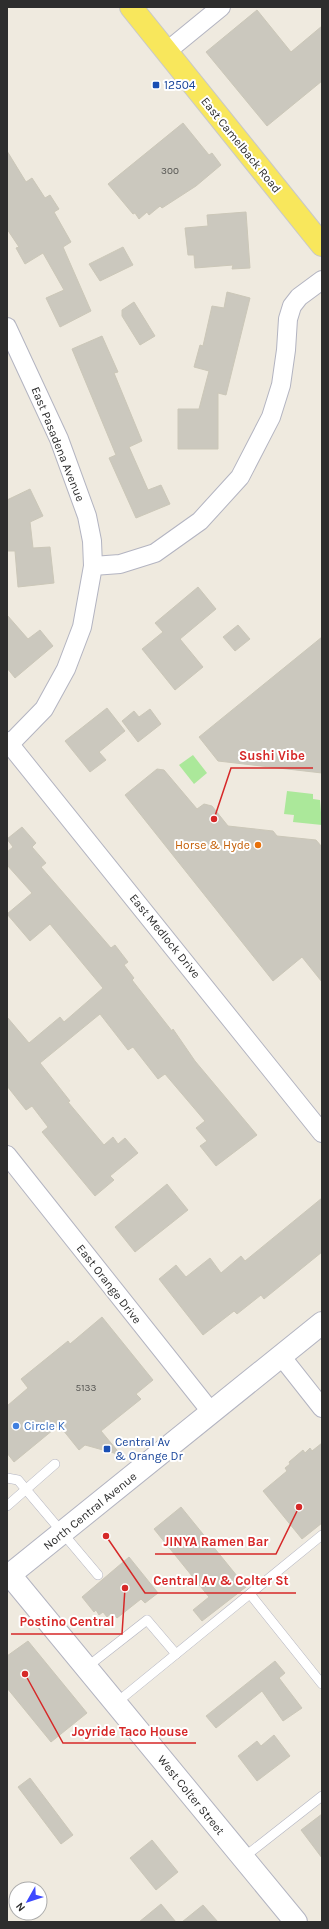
<svg xmlns="http://www.w3.org/2000/svg" width="329" height="1929" viewBox="0 0 329 1929" font-family="Karla,sans-serif">
<style>
.green{fill:#abe89a}
.building{fill:#cbc8be;stroke:#cbc7b8}
.lines{fill:none;stroke-linecap:round;stroke-linejoin:round}
.lane-casing{stroke:#b3b4c1;stroke-width:10}
.street-casing{stroke:#b3b4c1;stroke-width:20}
.secondary-casing{stroke:#b3b4c1;stroke-width:24}
.primary-casing{stroke:#c8c8c8;stroke-width:24}
.lane{stroke:#fff;stroke-width:9}
.street{stroke:#fff;stroke-width:18}
.secondary{stroke:#fff;stroke-width:22}
.primary{stroke:#f8e75c;stroke-width:22}
.transit-dot{fill:#1a4fb4;stroke:#fff;stroke-width:1.5}
.food-dot{fill:#e8710a;stroke:#fff;stroke-width:1.5}
.shop-dot{fill:#3f7fe0;stroke:#fff;stroke-width:1.5}
.labels{text-anchor:middle;stroke-width:4;stroke-linejoin:round;paint-order:stroke}
.number-label{font-size:10px;fill:#545451}
.transit-label{font-size:12px;fill:#164399;stroke:#fff;text-anchor:start}
.street-label{font-size:12px;fill:#2d2d2d;stroke:#fff}
.food-label{font-size:12px;fill:#c56008;stroke:#fff;text-anchor:end}
.shop-label{font-size:12px;fill:#366cbe;stroke:#fff;text-anchor:start}
.leader{fill:none;stroke:#d62828;stroke-width:1.5}
.callout-dot{fill:#d62828;stroke:#fff;stroke-width:1.5}
.callout-label{font-size:13px;text-anchor:middle;font-weight:bold;fill:#d62828;stroke:#fff;stroke-width:4;stroke-linejoin:round;paint-order:stroke}
</style>
<rect width="100%" height="100%" fill="#efeadf"/>
<g class="green">
<path d="M193,755L207,773L194,784L179,765Z"/>
<path d="M287,791L313,794V799L320,800L322,825L293,822L294,815L284,814Z"/>
</g>
<g class="building">
<path d="M257,10L291,52L322,26V81L267,126L206,52Z"/>
<path d="M183,123L209,155L212,153L221,165L196,186L162,208L160,206L149,215L147,212L139,219L135,213L133,214L108,184Z"/>
<path d="M7,151L26,182L32,178L45,198L50,195L59,209L54,212L71,242L63,247L91,311L60,327L46,298L64,290L43,253L25,264L16,248L19,247L7,229Z"/>
<path d="M246,212L250,268L232,269L233,265L195,268L194,255H188L185,228L208,226L207,215Z"/>
<path d="M123,247L133,265L100,281L89,264Z"/>
<path d="M227,292L250,298L226,395L218,393V449H178V409H199L209,371L194,367L200,345L203,346L212,306L224,308Z"/>
<path d="M134,302L155,336L140,345L122,316V310Z"/>
<path d="M102,336L118,372L114,373L142,441L129,447L148,490L161,485L170,504L136,518L109,458L116,455L72,349Z"/>
<path d="M30,489L43,516L30,522L33,548L50,547L54,583L18,587L15,551H7V500Z"/>
<path d="M198,587L216,609L180,639L203,667L175,690L142,649L163,632L155,623Z"/>
<path d="M7,615L28,639L40,630L53,646L15,678L7,668Z"/>
<path d="M238,625L250,639L235,651L223,637Z"/>
<path d="M322,637V773L218,761L199,737Z"/>
<path d="M107,708L125,731L99,752L106,760L90,772L65,741Z"/>
<path d="M150,709L161,724L138,742L122,721L134,711L139,717Z"/>
<path d="M157,769L164,770L197,809L204,804L212,806L228,826L273,831L277,836L316,840L322,847V982L302,957L273,981L125,795Z"/>
<path d="M22,827L36,843L32,847L46,863L41,867L111,948L115,945L128,962L124,965L134,978L132,980L172,1031L173,1029L195,1061L257,1135L216,1166L200,1146L207,1141L196,1128L205,1121L165,1074L158,1079L133,1047L128,1050L100,1014L40,1063L70,1101L68,1102L104,1145L113,1137L118,1144L125,1138L138,1153L110,1176L114,1180L95,1196L42,1132L48,1127L32,1106L26,1110L7,1086V1017L29,1043L60,1017L64,1022L103,988L50,924L30,941L7,914L32,893L7,865V852L13,847L7,839Z"/>
<path d="M167,1184L188,1210L135,1252L115,1227Z"/>
<path d="M322,1198V1252L264,1299L261,1295L237,1314L234,1311L203,1335L159,1279L176,1265L186,1277L210,1258L221,1273L241,1256L245,1261Z"/>
<path d="M102,1317L153,1380L136,1394L141,1399L101,1431L121,1455L85,1445L79,1450L59,1425L14,1462L7,1453V1406L28,1388L21,1379L68,1341L70,1344Z"/>
<path d="M322,1443V1523L302,1539L263,1491L287,1471L285,1468L290,1464L289,1462L303,1450L305,1453L310,1448L312,1451Z"/>
<path d="M181,1507L246,1587L202,1621L193,1610L209,1597L154,1529Z"/>
<path d="M129,1557L158,1593L145,1603L141,1599L117,1618L112,1613L107,1617L103,1612L99,1615L96,1610L94,1612L82,1597Z"/>
<path d="M28,1641L87,1713L51,1742L7,1688V1656Z"/>
<path d="M275,1661L285,1673L279,1678L302,1708L283,1721L262,1691L216,1728L206,1716Z"/>
<path d="M274,1735L290,1756L257,1781L238,1756L257,1741L261,1746Z"/>
<path d="M30,1778L73,1835L61,1844L18,1787Z"/>
<path d="M322,1814V1858L301,1830Z"/>
<path d="M152,1840L178,1872L156,1890L130,1858Z"/>
<path d="M161,1904L176,1922H139Z"/>
<path d="M203,1905L218,1922H182Z"/>
</g>
<g class="lines">
<g class="lane-casing">
<g id="lane">
<path d="M7,1478L18,1480L98,1575"/>
<path d="M7,1506L55,1464"/>
<path d="M250,1594L322,1684"/>
<path d="M87,1667L147,1620L176,1654"/>
<path d="M116,1703L322,1535"/>
<path d="M243,1858L322,1796"/>
</g>
</g>
<g class="street-casing">
<g id="street">
<path d="M166,52L221,7"/>
<path d="M7,327L59,439L87,516L92,541L93,566"/>
<path d="M7,741L322,1133"/>
<path d="M7,747L44,709L66,669L82,627L93,566L120,564L155,553L200,521L240,477L271,417L281,385L286,350L288,319L292,306L299,297L322,280"/>
<path d="M7,1155L212,1413"/>
<path d="M281,1356L322,1408"/>
</g>
</g>
<g class="secondary-casing">
<g id="secondary">
<path d="M10,1575L296,1922"/>
<path d="M7,1577L322,1323"/>
</g>
</g>
<g class="primary-casing">
<path id="primary" d="M131,7L322,245"/>
</g>
<use href="#lane" class="lane"/>
<use href="#street" class="street"/>
<use href="#secondary" class="secondary"/>
<use href="#primary" class="primary"/>
</g>
<g class="transit-dot">
<rect x="152" y="81" width="8" height="8" rx="2"/>
<rect x="103" y="1445" width="8" height="8" rx="2"/>
</g>
<circle class="food-dot" cx="258" cy="845" r="4"/>
<circle class="shop-dot" cx="16" cy="1426" r="4"/>
<g class="labels">
<g class="number-label">
<text x="170" y="174">300</text>
<text x="86" y="1391">5133</text>
</g>
<g class="transit-label">
<text x="164" y="89">12504</text>
<text x="115" y="1446">Central Av<tspan x="115" dy="14">&amp; Orange Dr</tspan></text>
</g>
<g class="street-label">
<text transform="translate(241 145) rotate(51)" y="4">East Camelback Road</text>
<text transform="translate(58 444) rotate(68)" y="4">East Pasadena Avenue</text>
<text transform="translate(165 936) rotate(51)" y="4">East Medlock Drive</text>
<text transform="translate(109 1284) rotate(52)" y="4">East Orange Drive</text>
<text transform="translate(90 1511) rotate(-39)" y="4">North Central Avenue</text>
<text transform="translate(191 1795) rotate(51)" y="4">West Colter Street</text>
</g>
<g class="food-label">
<text x="250" y="849">Horse &amp; Hyde</text>
</g>
<g class="shop-label">
<text x="24" y="1430">Circle K</text>
</g>
</g>
<path class="leader" d="M214 819L231 768H313M299 1507L276 1554H155M106 1536L145 1593H296M125 1588L122 1634H11M25 1674L63 1743H196"/>
<g class="callout-dot">
<circle cx="214" cy="819" r="4"/>
<circle cx="299" cy="1507" r="4"/>
<circle cx="106" cy="1536" r="4"/>
<circle cx="125" cy="1588" r="4"/>
<circle cx="25" cy="1674" r="4"/>
</g>
<g class="callout-label">
<text x="272" y="760">Sushi Vibe</text>
<text x="216" y="1546">JINYA Ramen Bar</text>
<text x="221" y="1585">Central Av &amp; Colter St</text>
<text x="67" y="1626">Postino Central</text>
<text x="130" y="1736">Joyride Taco House</text>
</g>
<rect width="329" height="1929" fill="none" stroke="#2d2d2d" stroke-width="16"/>
<g transform="translate(28 1901) rotate(231)"><circle r="19" fill="#ffffff" stroke="#ababab"/>
<path d="M0-3L7 15L0 10L-7 15Z" fill="#3d49ff"/>
<text y="-6" font-size="11" font-weight="bold" text-anchor="middle" fill="#2d2d2d">N</text>
</g>
</svg>
